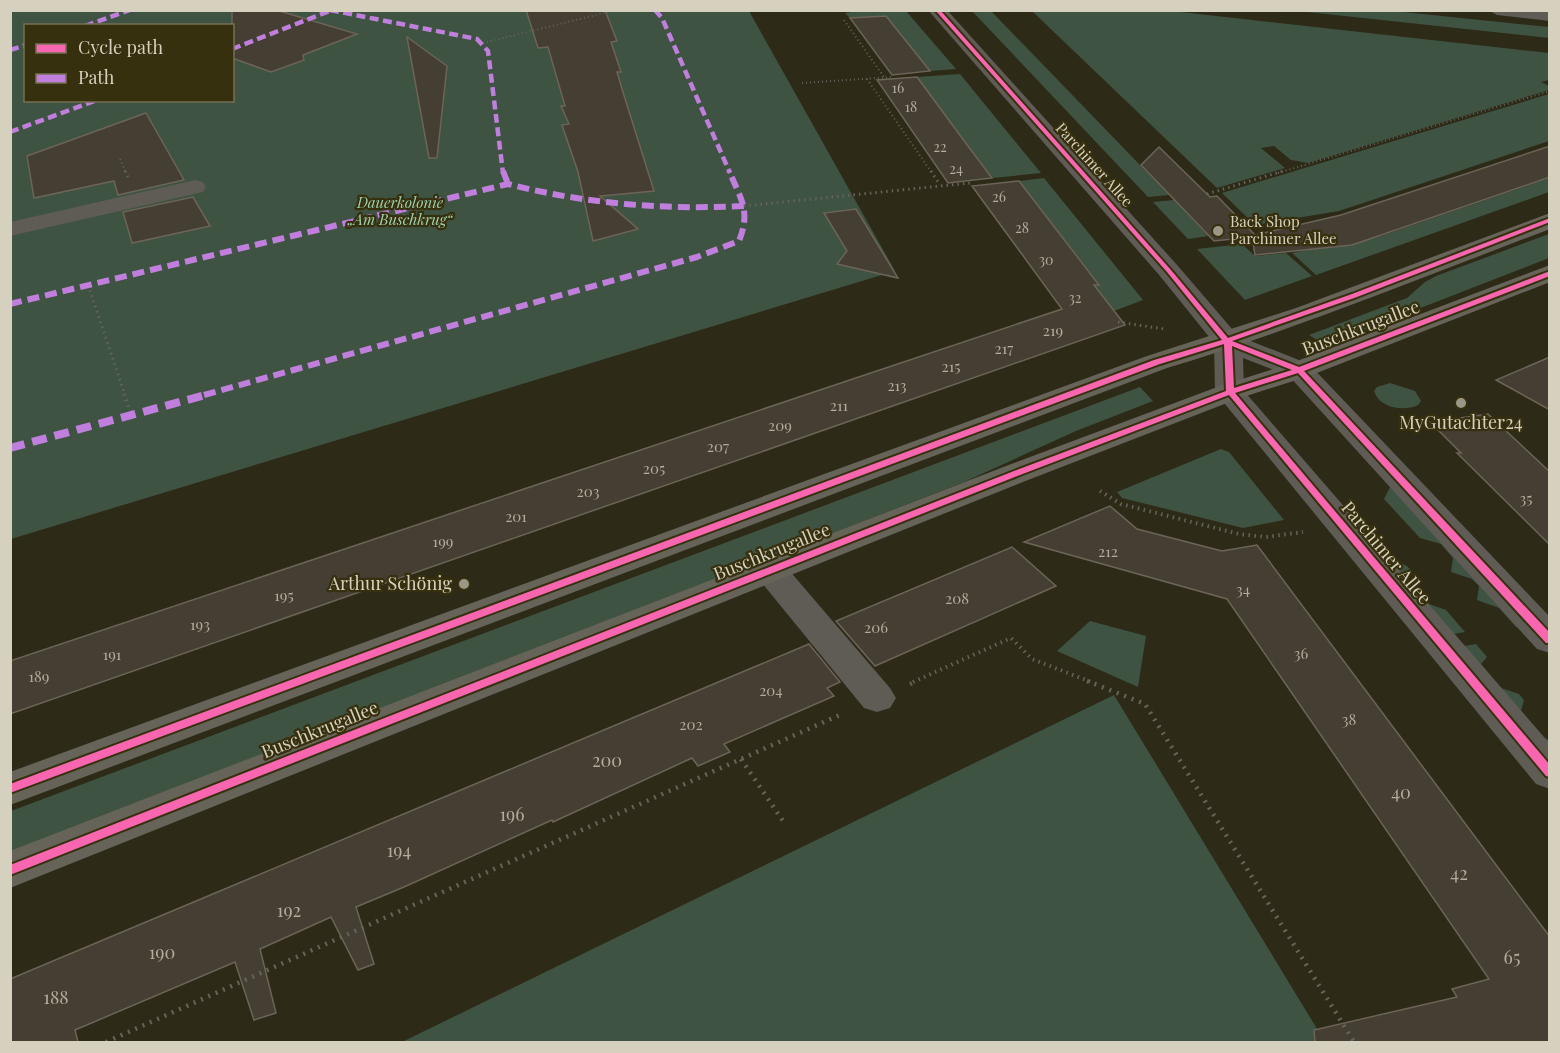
<svg xmlns="http://www.w3.org/2000/svg" width="1560" height="1053" viewBox="0 0 1560 1053" font-family="'Playfair Display',serif">
<style>
.green{fill:#3e5342;fill-rule:evenodd}
.building{fill:#453e33;stroke:#6c6457;stroke-width:1.5}
.lines{fill:none;stroke-linecap:round;stroke-linejoin:round}
.path-far3{stroke:#65635a;stroke-width:2;stroke-dasharray:1 3;stroke-linecap:butt}
.path-far2{stroke:#65635a;stroke-width:3;stroke-dasharray:1.5 4;stroke-linecap:butt}
.path-far1{stroke:#65635a;stroke-width:4;stroke-dasharray:1.5 4.5;stroke-linecap:butt}
.path{stroke:#65635a;stroke-width:4.5;stroke-dasharray:2 6;stroke-linecap:butt}
.minor{fill:#5e5c55;fill-rule:evenodd}
.major{fill:#666459;fill-rule:evenodd}
.quiet-far2{stroke:#c07fdc;stroke-width:4.5;stroke-dasharray:9 4.5;stroke-linecap:butt}
.quiet-far1{stroke:#c07fdc;stroke-width:6;stroke-dasharray:12 6;stroke-linecap:butt}
.quiet{stroke:#c07fdc;stroke-width:8;stroke-dasharray:15 8;stroke-linecap:butt}
.cycleway-casing{stroke:#37300f;stroke-width:4}
.cycleway{fill:#f766af;fill-rule:evenodd}
.poi-dot{fill:#9b9785;stroke:#37300f;stroke-width:2}
.labels{text-anchor:middle;stroke-width:4.5;stroke-linejoin:round;paint-order:stroke}
.far-number-label{font-size:14px;fill:#b2ac9c}
.far-street-label{font-size:15px;fill:#d6d1bf;stroke:#37300f}
.far-park-label{font-size:15px;font-style:italic;fill:#9dd0ae;stroke:#37300f}
.far-poi-label{font-size:15px;fill:#d6d1bf;stroke:#37300f;text-anchor:start}
.number-label{font-size:15px;fill:#b2ac9c}
.street-label{font-size:18px;fill:#d6d1bf;stroke:#37300f}
.poi-label{font-size:18px;fill:#d6d1bf;stroke:#37300f}
.near-number-label{font-size:18px;fill:#b2ac9c}
</style>
<rect width="100%" height="100%" fill="#2e2a18"/>
<g class="green">
<path d="M865,10L906,11L956,69L930,71L886,16L850,18L845,13Z"/>
<path d="M11,11H749L895,271L11,539ZM26,26H232V100H26Z"/>
<path d="M972,11H991L1169,195L1148,197Z"/>
<path d="M1032,11H1172L1549,53V80L1541,82L1549,86V90L1308,163L1291,160L1274,146L1261,148L1285,168L1217,188Z"/>
<path d="M1298,11H1394L1549,27V38Z"/>
<path d="M960,74L1041,173L993,178L916,77Z"/>
<path d="M1549,94V141L1339,211L1255,225L1222,193Z"/>
<path d="M1044,178L1143,300L1114,311L1094,285L1099,284L1019,181Z"/>
<path d="M1549,178V192L1316,275L1292,253L1381,236Z"/>
<path d="M1174,200L1208,236L1188,239L1153,202Z"/>
<path d="M1549,234V258L1325,345L1309,335L1407,298L1425,282L1436,276Z"/>
<path d="M1242,244L1255,256L1286,253L1312,276L1245,300L1197,249Z"/>
<path d="M1390,383L1415,391L1421,401L1418,405C1404,412 1379,408 1374,391L1377,387Z"/>
<path d="M1140,387L1153,401L1076,431L964,482L11,853V811Z"/>
<path d="M1221,449L1229,452L1284,520L1243,528L1122,498L1117,492Z"/>
<path d="M1392,483L1523,626L1516,627L1499,608L1477,600L1479,586L1472,579L1451,572L1453,558L1441,544L1420,538L1384,499Z"/>
<path d="M1367,539C1380,544 1380,551 1390,558C1398,563 1404,562 1411,570L1405,577L1429,604L1446,610L1465,632L1448,635Z"/>
<path d="M1090,621L1146,636L1138,687L1057,651Z"/>
<path d="M1476,644L1487,657L1481,664L1501,688L1519,694L1524,700L1521,711L1543,737L1549,740V754L1459,647Z"/>
<path d="M1114,695L1325,1042H402Z"/>
</g>
<g class="building">
<path d="M232,10H276L357,34L303,55L304,60L271,72L232,58Z"/>
<path d="M526,10H605L617,41L611,42L621,72H617L622,89L654,191L600,196L638,229L593,241L578,172L562,125L569,124L561,106H565L548,47L538,48Z"/>
<path d="M886,16L930,71L892,75L850,18Z"/>
<path d="M407,37L447,66L437,158H429Z"/>
<path d="M917,77L962,138L992,178L948,183L877,80Z"/>
<path d="M146,113L184,180L118,195L114,181L34,198L27,156Z"/>
<path d="M1550,146V177L1352,245L1255,255L1252,237L1214,241L1141,165L1159,147L1210,197L1217,196L1255,235L1341,215Z"/>
<path d="M1019,181L1099,285H1094L1125,325L10,714V661L1062,309L972,186Z"/>
<path d="M193,197L210,226L132,243L123,212Z"/>
<path d="M856,209L898,278L837,264L847,251L824,213Z"/>
<path d="M1550,357V410L1496,380Z"/>
<path d="M1488,414L1550,472V545L1457,453H1461L1430,422Z"/>
<path d="M1110,506L1137,529L1222,551L1257,545L1550,937V1042H1315L1314,1030L1457,997L1452,989L1489,979L1227,599L1024,542Z"/>
<path d="M1012,547L1056,586L875,666L836,621Z"/>
<path d="M809,644L840,682L827,688L834,696L724,744L730,752L698,766L692,758L553,822L552,820L404,887L356,907L374,964L358,970L331,917L260,949L276,1013L254,1020L235,962L75,1030L78,1042H10V979Z"/>
</g>
<g class="lines">
<g class="path-far3">
<path d="M844,20L884,77"/>
<path d="M483,43L616,10"/>
<path d="M867,79L932,173"/>
<path d="M802,83L893,77"/>
<path d="M120,159L126,173"/>
<path d="M1278,173L1550,91"/>
</g>
<g class="path-far2">
<path d="M125,171L128,177"/>
<path d="M931,171L940,185"/>
<path d="M1207,194L1283,171"/>
<path d="M744,206L970,183"/>
<path d="M88,285L125,395"/>
<path d="M1118,322L1164,329"/>
</g>
<g class="path-far1">
<path d="M124,394L131,414"/>
<path d="M1100,491L1121,504L1239,534L1266,537L1303,532"/>
<path d="M913,682L1011,638L1032,659L1091,682"/>
</g>
<g class="path">
<path d="M1087,681L1145,704L1354,1042"/>
<path d="M910,684L917,681"/>
<path d="M741,759L783,821"/>
<path d="M106,1042L842,714"/>
</g>
<g class="minor">
<path d="M928,10H947L1178,266L1238,336L1309,364L1550,617V653L1537,649L1289,376L1243,358L1244,391L1550,744V789L1536,784L1220,398L1215,392L1214,343L1160,276Z"/>
<path d="M1488,10L1550,11V21L1497,15Z"/>
<path d="M195,180L203,182L206,187L203,192L10,236V222Z"/>
<path d="M770,558L782,562L890,688L896,698L890,708L877,712L864,708L758,578L753,570L758,562Z"/>
</g>
<g class="major">
<path d="M1550,213V229C1423,277 1297,329 1167,368L10,805V772L1147,356L1296,308Z"/>
<path d="M1550,265V282L1309,376L1240,398L1028,480L10,888V851L1006,466L1220,386L1289,364Z"/>
</g>
<g class="quiet-far2">
<path d="M330,10L477,39L488,51L503,173"/>
<path d="M655,10L662,18L730,173"/>
<path d="M85,26L130,10"/>
<path d="M232,49L332,10"/>
<path d="M10,50L26,45"/>
<path d="M10,132L97,100"/>
</g>
<g class="quiet-far1">
<path d="M503,171L508,184"/>
<path d="M10,304L508,184C586,204 664,210 744,206"/>
<path d="M204,395L697,257L739,241C751,211 741,199 729,171"/>
</g>
<path class="quiet" d="M10,448L209,394"/>
<g class="cycleway-casing">
<path id="cycleway" d="M935,10H940L1171,270L1228,338L1352,294L1550,218V222L1357,297L1232,341L1299,367L1550,271V276L1304,371L1550,633V643H1546L1298,373L1235,393L1550,765V777L1546,776L1229,395L1020,475L10,875V865L1014,471L1226,391L1224,344L1160,364L10,793V784L1154,360L1222,340L1167,272ZM1232,346L1292,370L1234,388Z"/>
</g>
<use href="#cycleway" class="cycleway"/>
</g>
<g class="poi-dot">
<circle cx="1218" cy="231" r="6"/>
<circle cx="1461" cy="403" r="6"/>
<circle cx="464" cy="584" r="6"/>
</g>
<g class="labels">
<g class="far-number-label">
<text x="898" y="93">16</text>
<text x="911" y="112">18</text>
<text x="940" y="152">22</text>
<text x="956" y="174">24</text>
<text x="999" y="202">26</text>
<text x="1022" y="233">28</text>
<text x="1046" y="265">30</text>
<text x="1075" y="303">32</text>
</g>
<g class="far-street-label">
<text transform="translate(1094 165) rotate(48)" y="5">Parchimer Allee</text>
</g>
<g class="far-park-label">
<text x="400" y="208">Dauerkolonie<tspan x="400" dy="17">„Am Buschkrug“</tspan></text>
</g>
<g class="far-poi-label">
<text x="1230" y="227">Back Shop<tspan x="1230" dy="17">Parchimer Allee</tspan></text>
</g>
<g class="number-label">
<text x="1053" y="336">219</text>
<text x="1004" y="354">217</text>
<text x="951" y="372">215</text>
<text x="897" y="391">213</text>
<text x="839" y="411">211</text>
<text x="780" y="431">209</text>
<text x="718" y="452">207</text>
<text x="654" y="474">205</text>
<text x="588" y="497">203</text>
<text x="1526" y="504">35</text>
<text x="516" y="522">201</text>
<text x="443" y="547">199</text>
<text x="1108" y="557">212</text>
<text x="1243" y="595">34</text>
<text x="284" y="601">195</text>
<text x="957" y="604">208</text>
<text x="200" y="630">193</text>
<text x="876" y="633">206</text>
<text x="1301" y="659">36</text>
<text x="112" y="660">191</text>
<text x="39" y="682">189</text>
<text x="771" y="696">204</text>
<text x="1349" y="725">38</text>
<text x="691" y="730">202</text>
</g>
<g class="street-label">
<text transform="translate(1361 328) rotate(-21)" y="6">Buschkrugallee</text>
<text transform="translate(772 552) rotate(-22)" y="6">Buschkrugallee</text>
<text transform="translate(1386 553) rotate(50)" y="6">Parchimer Allee</text>
<text transform="translate(320 730) rotate(-22)" y="6">Buschkrugallee</text>
</g>
<g class="poi-label">
<text x="1461" y="429">MyGutachter24</text>
<text x="452" y="590" text-anchor="end">Arthur Schönig</text>
</g>
<g class="near-number-label">
<text x="607" y="767">200</text>
<text x="1401" y="799">40</text>
<text x="512" y="821">196</text>
<text x="399" y="857">194</text>
<text x="1459" y="880">42</text>
<text x="289" y="917">192</text>
<text x="162" y="959">190</text>
<text x="1512" y="964">65</text>
<text x="56" y="1004">188</text>
</g>
</g>
<rect width="1560" height="1053" fill="none" stroke="#d6d1bf" stroke-width="24"/>
<rect x="24" y="24" width="210" height="78" fill="#37300f" stroke="#777055" stroke-width="1.5"/>
<rect x="36" y="44" width="30" height="9" fill="#f766af" stroke="#777055" stroke-width="1.5"/>
<text x="78" y="54" font-size="18" fill="#d6d1bf">Cycle path</text>
<rect x="36" y="74" width="30" height="9" fill="#c07fdc" stroke="#777055" stroke-width="1.5"/>
<text x="78" y="84" font-size="18" fill="#d6d1bf">Path</text>
</svg>
